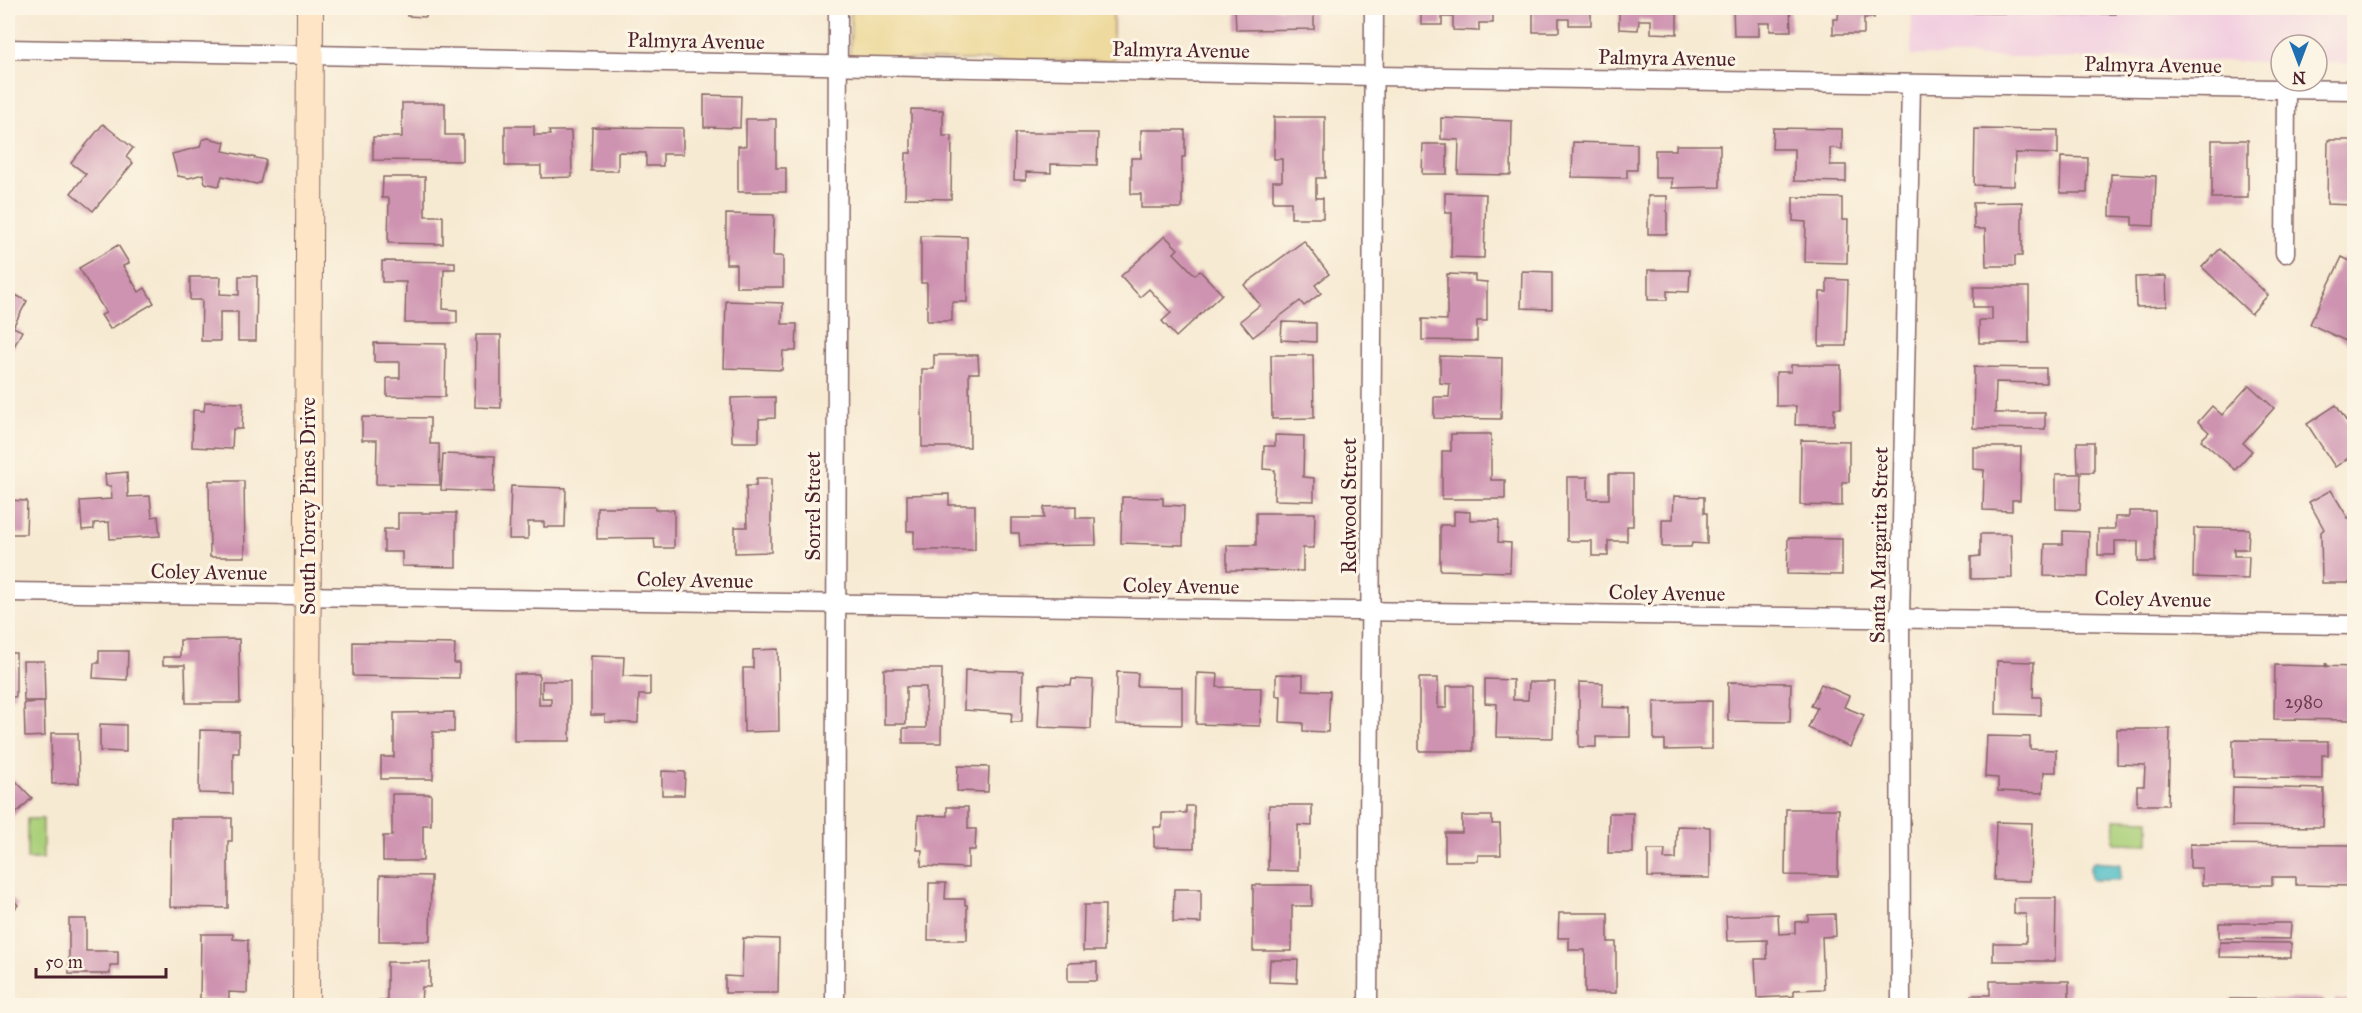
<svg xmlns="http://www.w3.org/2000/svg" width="2362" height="1013" viewBox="0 0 2362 1013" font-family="'IM FELL Great Primer',serif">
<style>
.built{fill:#f2cfe0}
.green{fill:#abd07a;stroke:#7a7852;stroke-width:1.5}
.sand{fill:#eeda9e;stroke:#9c7c64;stroke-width:1.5}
.water{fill:#50bec6;stroke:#4d6e78;stroke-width:1.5}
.building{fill:#ce93b0}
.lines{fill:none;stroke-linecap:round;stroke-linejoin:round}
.street-casing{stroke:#876666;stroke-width:21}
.secondary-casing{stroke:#876666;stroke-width:28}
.path{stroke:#876666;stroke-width:3;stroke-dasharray:4.5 4.5;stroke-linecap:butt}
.street{stroke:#fff;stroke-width:18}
.secondary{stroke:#fde5c5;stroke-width:26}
.labels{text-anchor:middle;stroke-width:6;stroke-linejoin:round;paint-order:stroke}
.number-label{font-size:18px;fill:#6b3c4c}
.street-label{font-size:21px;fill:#4a1f2b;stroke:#fcf5e5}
</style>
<rect width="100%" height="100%" fill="#fcf5e5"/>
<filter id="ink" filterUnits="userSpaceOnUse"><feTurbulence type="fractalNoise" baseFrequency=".0167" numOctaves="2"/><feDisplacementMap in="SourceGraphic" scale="12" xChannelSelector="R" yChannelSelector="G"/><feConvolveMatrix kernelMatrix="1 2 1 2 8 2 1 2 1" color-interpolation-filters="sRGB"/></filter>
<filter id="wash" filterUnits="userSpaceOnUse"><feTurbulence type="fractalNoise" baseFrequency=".008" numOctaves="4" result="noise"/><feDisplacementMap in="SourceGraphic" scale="24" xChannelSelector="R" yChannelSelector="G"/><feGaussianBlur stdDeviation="1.35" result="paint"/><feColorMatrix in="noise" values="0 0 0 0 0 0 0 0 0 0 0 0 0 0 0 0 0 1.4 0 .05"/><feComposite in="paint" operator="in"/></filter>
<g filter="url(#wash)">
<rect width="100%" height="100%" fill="#f7ead3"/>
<path class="built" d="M1912,8H2354V64L2317,63V45H2281V62L1911,55Z"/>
<g class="green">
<rect x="27" y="819" width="16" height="40"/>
<path d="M2115,819L2149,820V844L2114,843Z"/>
</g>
<path class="sand" d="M851,8H1113V46H1122L1112,61L850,59Z"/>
<path class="water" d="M2094,862L2120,864L2121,877L2119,880H2093L2091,878L2090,866Z"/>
<g id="blocks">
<g class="building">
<path d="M408,8H426V17L407,16Z"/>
<path d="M1235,8H1314V29L1236,30Z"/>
<path d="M1421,8H1478V9L1493,10V23H1479V31L1453,30V17H1442V25H1421Z"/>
<path d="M1533,8H1591V25H1569V19H1559V32H1533Z"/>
<path d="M1619,8H1677V34L1651,33V20H1639L1638,30L1619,29Z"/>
<path d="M1733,8H1790L1791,31H1770V23H1759V36H1734Z"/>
<path d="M1839,8H1874V18H1864V34H1833V19H1838Z"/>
<path d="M1975,8H2116V14L1975,13Z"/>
<path d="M704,95L741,96L740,128L704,127Z"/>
<path d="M402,103H445V135H463V161L373,160V137H402Z"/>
<path d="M911,109L943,110V136H952L951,199L905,198L906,153H911Z"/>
<path d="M1274,117H1325V178H1316V198H1323V218H1291V202H1273V181H1282V159H1274Z"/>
<path d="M1441,118L1512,121L1511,175L1458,174L1459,140L1441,139Z"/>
<path d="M746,119H776V168H786V192H738V146H746Z"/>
<path d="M103,124L133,148L126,157L133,163L93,211L71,193L86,174L71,163Z"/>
<path d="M505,126H534V135H550L549,131H571L572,177L541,178V166H505Z"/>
<path d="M592,127L683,128V154H663V166H646V153L618,152V171H591Z"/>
<path d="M1773,128L1842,129V149L1830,148V165H1846V182L1794,181V149H1772Z"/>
<path d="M1975,129L2058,130V154L2015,153L2014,186L1974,185Z"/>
<path d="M1141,130H1185V157H1182V208H1141V194H1131V158H1141Z"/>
<path d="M1015,133H1098L1097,165L1051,164V173L1026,172V180H1014Z"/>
<path d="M208,138L225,142L223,151L266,160L260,183L256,184L222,176L219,186L205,183L203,174L189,178L178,176L172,154L200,147L202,140Z"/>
<rect x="2212" y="140" width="36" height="58"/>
<path d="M2328,140H2354V205L2327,204Z"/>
<path d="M1573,142L1637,144V170H1627V178L1572,177Z"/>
<path d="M1423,144H1447V174H1422Z"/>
<path d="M1676,145H1720V187L1672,188V178H1655V150H1676Z"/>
<path d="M2061,157L2088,158L2087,193H2060Z"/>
<path d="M2111,174L2156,176L2154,226L2132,225V217L2110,216Z"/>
<path d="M383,177H425V216H443V244L388,243L389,198H382Z"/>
<path d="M1445,193L1486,194L1484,258L1451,257L1452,213H1445Z"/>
<rect x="1648" y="196" width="19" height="38"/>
<path d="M1793,197L1842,198V220H1848L1847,263L1805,262L1806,222L1793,221Z"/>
<path d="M2022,202V256H2015V266H1986L1985,229H1974L1973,203Z"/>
<path d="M726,214L774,215L773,256H783V287H736V264H726Z"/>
<path d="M921,236L967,237V302H952V321H927V283H921Z"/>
<path d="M1165,236L1178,249L1174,253L1195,275L1200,271L1222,294L1176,337L1162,321L1171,313L1149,289L1140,297L1121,276Z"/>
<path d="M1304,241L1329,274L1315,285L1321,293L1304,306L1300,301L1253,337L1240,321L1260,305L1244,285Z"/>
<path d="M118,245L129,263L123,266L139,292L145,288L154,303L110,329L101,315L106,313L79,268Z"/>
<path d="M2220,249L2268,295L2251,314L2202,267Z"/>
<path d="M2342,257L2354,263V339L2352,344L2310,324Z"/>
<path d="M382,261L455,262V269H444L443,309L457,310V323H405L406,282H382Z"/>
<path d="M1648,270H1690L1689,292L1667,291V300H1648Z"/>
<path d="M1522,271L1552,272V309L1521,308Z"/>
<path d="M1447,274L1475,275V281L1487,282V321H1477V341L1422,340V319L1447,320Z"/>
<path d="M239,276H257L256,341H238V312H220V341H201L202,300H190V277H221L220,294L239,295Z"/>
<path d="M2166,276L2167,306L2136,307L2135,277Z"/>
<path d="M1827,279L1848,280L1846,346H1819L1820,292H1827Z"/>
<path d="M1974,287H2029V343H1979V320H1992V307H1973Z"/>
<path d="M8,291L27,301L13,327L22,331L8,358Z"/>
<path d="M726,301L783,303L782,324H797L796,351H783L782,370L724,368Z"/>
<path d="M1282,322L1316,323V342L1281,340Z"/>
<path d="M476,335H501V408L475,407Z"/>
<path d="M374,343L446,344L445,397L387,396V378H400V362H374Z"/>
<path d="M934,355H978L979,373H969L970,447H922V369H934Z"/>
<path d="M1271,355H1313L1314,418L1272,419Z"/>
<path d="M1440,356L1502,358L1501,419L1434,418V397H1449L1450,384L1440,383Z"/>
<path d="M1791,365H1841V408H1834V425H1795L1796,406H1776V372H1791Z"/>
<path d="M1974,367L2046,368V383L1996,382L1995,413H2045V429L1973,428Z"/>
<path d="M2249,385L2274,408L2243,443L2252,451L2235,470L2201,440L2209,432L2198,422L2212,406L2222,415Z"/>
<path d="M775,397V418L759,419V442H732L731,398Z"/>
<path d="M205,402L243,403L242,429H233L232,449L192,447L193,410L204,411Z"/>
<path d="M2336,405L2354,433V454L2335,467L2307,424Z"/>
<path d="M362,417L430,418V444H439L440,485L376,484L377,440H362Z"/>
<path d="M1451,434H1491V480H1505V499H1442V451H1451Z"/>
<path d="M1275,435L1304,436L1303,477L1314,478V501L1274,500L1275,470L1263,469L1264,446H1275Z"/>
<path d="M1801,440L1849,441V482H1842V506L1800,505Z"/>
<path d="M2077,442H2094V472H2078Z"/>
<path d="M1973,447H2021L2020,500H2012V511L1983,510L1984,470L1973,469Z"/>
<path d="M443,454L495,456L494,492L441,490Z"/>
<path d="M127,472L128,497L150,496L152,517L158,516L160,536L110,539L109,522L94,523V529L82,530L80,501L112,499L111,486H106L105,474Z"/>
<path d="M1609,474H1633V526H1627V541H1608V556H1592V541H1567V477H1588V499H1609Z"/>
<path d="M2056,474H2081L2080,510L2056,509Z"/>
<path d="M756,479H771V552L735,553V527H747L746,486H756Z"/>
<path d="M209,481H244L245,557H210Z"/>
<path d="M511,486L566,488L565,527H544V522H528V539H509Z"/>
<path d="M2331,490L2348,518L2354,516V583H2322L2321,532L2324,529L2309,502Z"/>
<path d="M949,494V505H975V550H914V531H907V495Z"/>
<path d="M1674,496L1704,497V513H1707V544L1692,543L1691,547H1662V519H1673Z"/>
<path d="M1122,497L1163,498V505L1184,506L1183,545L1121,543Z"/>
<path d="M8,500L27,501L26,534H8Z"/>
<path d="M1076,506V518H1095L1096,545L1020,546L1019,533H1011V518H1044V507Z"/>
<path d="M597,507H655V510H674V548H655L654,538L597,539Z"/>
<path d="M1454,511L1470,512V520H1499L1498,542L1511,543L1510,572L1440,570V525H1454Z"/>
<path d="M2129,511H2155V562H2138V541H2115V555H2098V529H2115V517H2129Z"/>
<path d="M398,513H456V567L402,566V552H384V529H398Z"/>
<path d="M1256,513H1315L1314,548H1303V571L1227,570V545H1256Z"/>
<path d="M2194,528L2249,529L2248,549H2234V556H2249L2248,579L2193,577Z"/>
<path d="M2063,531L2089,532L2088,577L2044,576L2045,544H2063Z"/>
<path d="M1980,534H2011L2012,578L1971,579V557L1980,556Z"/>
<path d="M1788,538L1842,539V575L1787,574Z"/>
<path d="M239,639L240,703H186L185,665H163V657H180V640Z"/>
<path d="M353,642L455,644L454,663H459V678L353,676Z"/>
<path d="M778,649L779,731L744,732L743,668H753V650Z"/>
<path d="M99,651H128L127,680L93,678L94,663H99Z"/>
<rect x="8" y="653" width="8" height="44"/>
<path d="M591,656L624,657L623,676L650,677V695H639L638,723L605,722V715H591Z"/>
<path d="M23,661H44L45,701H24Z"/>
<path d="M1997,661L2034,662L2033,697H2041V715L1996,714Z"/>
<path d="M2275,665L2354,667V720L2274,719Z"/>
<path d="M884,669H942L941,743H903V728H926V687H906V724H884Z"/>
<path d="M965,670L1023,671L1022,722H1011L1012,713L964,710Z"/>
<path d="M1117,672L1138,673L1137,686L1182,687V725L1116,724Z"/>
<path d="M1197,673L1218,674L1217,687L1261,688L1260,726L1196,724Z"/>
<path d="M514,674H539V705H551V698H542V681H570V741H514Z"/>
<path d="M1276,674L1303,675V690L1330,691L1328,732L1303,731V723L1280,722L1281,696H1276Z"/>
<path d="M1419,678H1438V708H1447V686H1473V751H1419Z"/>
<path d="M1072,679L1093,680L1091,729L1038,727L1040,684L1071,685Z"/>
<path d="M1485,679L1513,680V700H1528L1529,682H1555L1553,738L1496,737L1497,704L1485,703Z"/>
<path d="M1579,682L1603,683L1602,707L1630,708V737H1596V747H1579Z"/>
<path d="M1728,682L1791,683L1790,722L1728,721Z"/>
<path d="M1821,684L1849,696L1844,707L1864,715L1850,747L1808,728L1817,708L1811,706Z"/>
<path d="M1712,701V749L1665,750V740H1654V702Z"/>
<path d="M44,702L45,736L25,737L24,703Z"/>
<path d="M454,712V732H433V779H381V757H394V713Z"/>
<path d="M100,724L126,725V752L100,751Z"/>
<path d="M2117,729H2170L2168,805H2137V786H2144L2145,765L2117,764Z"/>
<path d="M200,730L239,731V753H233V794L199,793Z"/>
<path d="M51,733H78L79,783L52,784Z"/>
<path d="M1987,736L2030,737V749L2056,750V772H2044L2043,793L1998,791V778L1985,777Z"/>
<path d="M2233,740L2328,741V755H2322V779L2233,777Z"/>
<path d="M958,766L989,767L988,792L957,791Z"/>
<path d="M662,771L685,772L684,795H662Z"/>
<path d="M14,779L32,798L8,821V785Z"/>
<path d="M2233,787L2324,789L2323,827L2232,826Z"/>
<path d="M392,794H431V825H423V861H383V836H392Z"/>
<path d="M1269,805H1312V826L1298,825V871L1268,870Z"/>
<path d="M1186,806H1194V848L1154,847V827H1162V813H1186Z"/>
<path d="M947,807H968V829H976L975,850H968V868L921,866L922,850H917L918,815L947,816Z"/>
<path d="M1786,809H1839L1838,876L1785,875Z"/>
<path d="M1609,813H1633V853H1608Z"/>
<path d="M1462,816H1492V824H1500L1501,855H1478V861H1445V833H1462Z"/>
<path d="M171,818H232V841H228V908L170,907Z"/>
<path d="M1996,822L2032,823L2030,881L1994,880Z"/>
<path d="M1677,826L1710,827V878L1648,877V850H1665L1664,859H1676Z"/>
<path d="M2190,844L2354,845V886L2296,885V877H2272V885H2202V868H2190Z"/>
<path d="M380,875L431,876L430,941H379Z"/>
<path d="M929,883H946L945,899H965V905H967V940H928Z"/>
<path d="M1253,885H1312V906H1292V951H1253Z"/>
<path d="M1174,889H1201V923L1173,922Z"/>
<path d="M8,895L18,905L8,916Z"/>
<path d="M2014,898H2056L2055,961H1993V943H2026V914H2014Z"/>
<path d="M1084,905H1105L1104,951H1083Z"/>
<path d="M1559,913H1608V942H1616V993H1585V950H1569V938H1558Z"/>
<path d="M1778,914L1779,934L1795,933V922L1808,921V915L1835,914L1836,936L1822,937L1824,989L1794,990V996L1757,998L1755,959H1767V940L1727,941L1726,916Z"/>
<path d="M69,919H86V951H118V965H110V974H69Z"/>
<path d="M2219,923H2291L2290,939L2219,938Z"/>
<path d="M201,934H233V939L248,940L247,993L229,992V1000L200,999Z"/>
<path d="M743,938L779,939L778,993H725V976L742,977Z"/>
<path d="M2220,942L2291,943V958L2219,957Z"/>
<path d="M1270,960H1298L1297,983L1269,982Z"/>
<path d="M387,962H430V987H422L421,1006H379V1000H387Z"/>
<path d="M1097,962V981H1068V963Z"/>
<path d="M1990,981H2069V1004L1971,1006V995H1990Z"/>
<path d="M2230,999H2322L2330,1006H2230Z"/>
<path d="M2336,1000H2354V1006H2331Z"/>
</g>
</g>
</g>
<g filter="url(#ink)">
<use href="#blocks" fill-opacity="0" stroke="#876666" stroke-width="1.5"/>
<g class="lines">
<g class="street-casing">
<g id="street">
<path d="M8,49L1374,76L2354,90"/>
<path d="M2285,253L2286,89"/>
<path d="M8,592L2354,625"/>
<path d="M835,1006L838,8"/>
<path d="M1368,1006L1374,8"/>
<path d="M1901,1006L1900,619L1911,85"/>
</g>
</g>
<g class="secondary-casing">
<path id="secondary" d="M306,1006L310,8"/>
</g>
<path class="path" d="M2326,663V669"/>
<use href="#street" class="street"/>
<use href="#secondary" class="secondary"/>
</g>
</g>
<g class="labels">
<g class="number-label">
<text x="2304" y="708">2980</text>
</g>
<g class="street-label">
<text transform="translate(696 41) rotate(1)" y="7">Palmyra Avenue</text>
<text transform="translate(1181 50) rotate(1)" y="7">Palmyra Avenue</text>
<text transform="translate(1667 58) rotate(1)" y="7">Palmyra Avenue</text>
<text transform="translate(2153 65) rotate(1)" y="7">Palmyra Avenue</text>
<text transform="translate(308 506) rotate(-90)" y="7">South Torrey Pines Drive</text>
<text transform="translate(813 506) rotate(-90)" y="7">Sorrel Street</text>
<text transform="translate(1349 506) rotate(-90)" y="7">Redwood Street</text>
<text transform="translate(1879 545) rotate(-89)" y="7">Santa Margarita Street</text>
<text transform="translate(209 572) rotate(1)" y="7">Coley Avenue</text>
<text transform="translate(695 580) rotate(1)" y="7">Coley Avenue</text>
<text transform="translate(1181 586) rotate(1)" y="7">Coley Avenue</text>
<text transform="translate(1667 593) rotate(1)" y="7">Coley Avenue</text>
<text transform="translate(2153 599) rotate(1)" y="7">Coley Avenue</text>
</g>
</g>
<rect width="2362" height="1013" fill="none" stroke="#fcf5e5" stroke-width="30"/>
<g transform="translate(2299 63) rotate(180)"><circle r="28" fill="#fcf5e5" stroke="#b59f9b" stroke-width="1.5"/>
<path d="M0-4.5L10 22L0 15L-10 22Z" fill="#1f6fb2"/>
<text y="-9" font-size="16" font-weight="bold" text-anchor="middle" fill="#4a1f2b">N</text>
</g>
<path d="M36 968v9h130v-9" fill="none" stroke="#4a1f2b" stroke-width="3"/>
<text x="45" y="968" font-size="18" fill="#4a1f2b" stroke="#fcf5e5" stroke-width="4.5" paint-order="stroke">50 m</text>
</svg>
